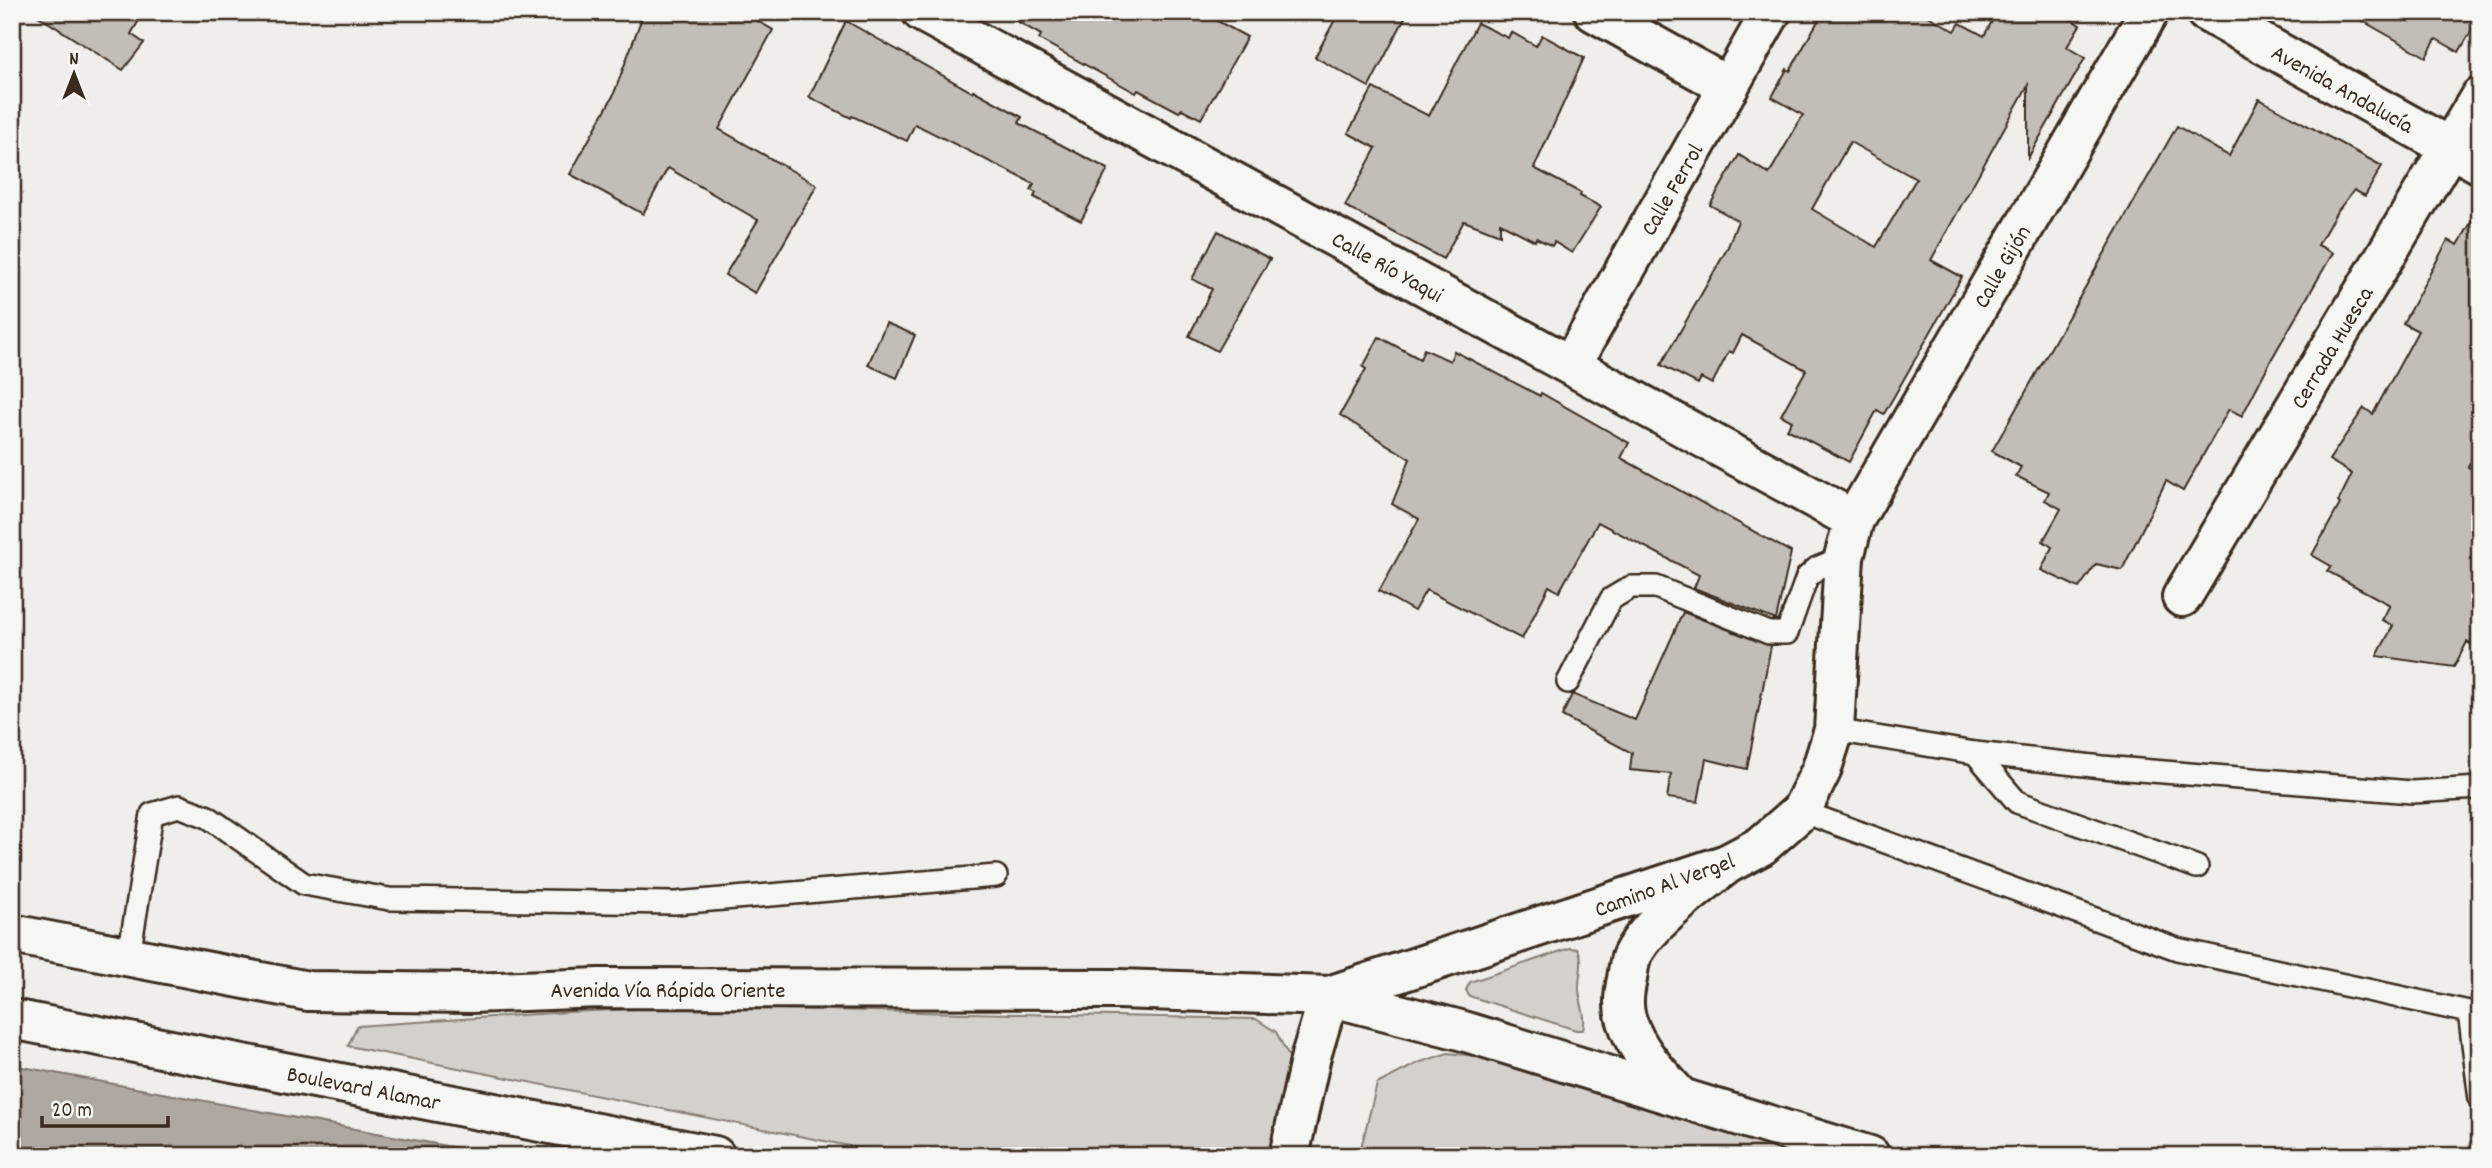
<svg xmlns="http://www.w3.org/2000/svg" width="2492" height="1168" viewBox="0 0 2492 1168" font-family="Dekko,sans-serif">
<style>
.green{fill:#d4d1cc;stroke:#887e75;stroke-width:2}
.water{fill:#afa8a1;stroke:#81766d;stroke-width:2}
.building{fill:#c2bdb7;stroke:#3b2a1e;stroke-width:2;fill-rule:evenodd}
.lines{fill:none;stroke-linecap:round;stroke-linejoin:round}
.service-casing{stroke:#3b2a1e;stroke-width:26}
.minor-casing{stroke:#3b2a1e;stroke-width:44}
.tertiary-casing{stroke:#3b2a1e;stroke-width:44}
.trunk-casing{stroke:#3b2a1e;stroke-width:44}
.service{stroke:#f6f6f2;stroke-width:21}
.minor{stroke:#f6f6f2;stroke-width:38}
.tertiary{stroke:#f6f6f2;stroke-width:38}
.trunk{stroke:#f6f6f2;stroke-width:38}
.labels{text-anchor:middle;stroke-width:5;stroke-linejoin:round;paint-order:stroke}
.street-label{font-size:23px;fill:#3b2a1e;stroke:#f6f6f2}
</style>
<rect width="100%" height="100%" fill="#efeeea"/>
<filter id="ink" filterUnits="userSpaceOnUse"><feTurbulence type="fractalNoise" baseFrequency=".0143" numOctaves="2"/><feDisplacementMap in="SourceGraphic" scale="14" xChannelSelector="R" yChannelSelector="G"/><feConvolveMatrix kernelMatrix="1 2 1 2 8 2 1 2 1" color-interpolation-filters="sRGB"/></filter>
<g filter="url(#ink)">
<g class="green">
<path d="M1570,948L1578,949C1585,962 1578,976 1579,990C1580,1004 1587,1017 1583,1030H1576L1469,996L1466,990L1470,982Z"/>
<path d="M683,1007L1256,1019L1276,1032L1290,1059L1269,1156H899L348,1046L357,1026L568,1012Z"/>
<path d="M1448,1053L1476,1056L1808,1156H1359L1377,1084L1418,1063Z"/>
</g>
<path class="water" d="M12,1065L500,1156H12Z"/>
<g class="building">
<path d="M32,12H144L131,34L144,43L123,70Z"/>
<path d="M644,12H742L773,30L719,129L817,185L755,293L725,275L758,220L668,168L643,214L570,174L613,96Z"/>
<path d="M1001,12H1201L1247,37L1201,119L1182,109L1179,112L1138,90L1136,93L1039,39L1041,35Z"/>
<path d="M1339,12H1408L1369,87L1315,57Z"/>
<path d="M1823,12H1921L1955,31L1960,23L1984,36L1997,12H2067L2065,16L2080,25L2067,47L2085,58L2028,158V85L1931,260L1962,277L1884,414L1877,410L1849,462L1787,429L1792,421L1781,415L1806,370L1742,335L1733,353L1729,351L1712,384L1701,378L1698,384L1661,365L1727,249L1738,221L1710,205L1739,155L1769,174L1803,115L1772,97L1787,69L1790,71ZM1850,142L1916,179L1876,247L1812,209Z"/>
<path d="M2347,12H2480V16L2459,52L2436,39L2426,57Z"/>
<path d="M846,21L972,92L973,90L1022,117L1019,123L1108,169L1081,221L1034,197L1036,193L1031,190L1034,184L915,124L907,141L852,116L851,118L809,97Z"/>
<path d="M1477,23L1508,38L1511,32L1536,46L1542,35L1584,58L1534,168L1581,193L1580,196L1601,207L1572,253L1554,242L1552,246L1536,238L1535,241L1500,223V235L1464,221L1443,259L1345,206L1376,148L1348,133L1373,88L1429,116Z"/>
<path d="M2259,99L2382,166L2365,196L2354,190L2336,213L2318,245L2333,253L2271,360L2242,416L2229,409L2183,491L2166,481L2122,570L2096,564L2079,588L2041,570L2052,547L2043,541L2061,509L2045,500L2049,492L2016,476L2021,467L1992,451L2177,126L2229,156Z"/>
<path d="M2480,207V446L2468,467L2480,474V649L2467,642L2454,667L2377,656L2393,626L2382,620L2390,605L2327,571L2331,566L2312,555L2340,504L2338,502L2352,474L2329,460L2364,408L2373,414L2418,331L2403,323L2448,240L2458,245Z"/>
<path d="M1218,231L1270,259L1217,351L1189,336L1212,289L1192,279Z"/>
<path d="M886,323L915,335L897,378L868,365Z"/>
<path d="M1379,337L1420,359L1424,349L1450,361L1454,351L1540,396L1541,393L1629,443L1621,458L1791,552L1776,620L1694,588L1699,575L1598,522L1559,592L1549,586L1522,639L1426,590L1414,611L1379,591L1419,519L1392,504L1410,459L1340,415L1366,369L1363,367Z"/>
<path d="M1683,612L1771,646L1747,769L1706,759L1698,802L1667,798L1671,774L1630,770L1632,753L1562,716L1572,694L1635,720Z"/>
</g>
<g class="lines">
<g class="service-casing">
<g id="service">
<path d="M1568,682L1611,599L1631,587H1656L1769,633H1787L1807,577L1817,568L1844,557"/>
<path d="M1834,730L1975,753L2102,767L2412,792L2480,788"/>
<path d="M1975,753L2017,802L2197,867"/>
<path d="M1801,811L2177,949L2469,1012L2480,1099"/>
<path d="M129,955L152,814L179,806L208,817L304,884L389,899L675,903L996,876"/>
</g>
</g>
<g class="minor-casing">
<g id="minor">
<path d="M922,12L1854,520"/>
<path d="M1594,12L1729,87"/>
<path d="M2206,12L2480,164"/>
<path d="M1571,365L1771,12"/>
<path d="M2182,597L2480,97"/>
</g>
</g>
<g class="tertiary-casing">
<g id="tertiary">
<path d="M12,934L308,991L471,993L599,988L1118,989L1329,996"/>
<path d="M1289,1156L1311,1056L1329,996L1727,864L1761,846L1801,811L1821,771L1834,730L1844,557L1854,520L2149,12"/>
</g>
</g>
<g class="trunk-casing">
<g id="trunk">
<path d="M1329,996L1460,1030L1870,1156"/>
<path d="M12,1019L715,1156"/>
<path d="M1679,1096C1659,1074 1636,1050 1627,1021C1622,1008 1624,992 1627,979C1628,972 1629,964 1631,958C1645,925 1699,887 1727,864"/>
</g>
</g>
<use href="#service" class="service"/>
<use href="#minor" class="minor"/>
<use href="#tertiary" class="tertiary"/>
<use href="#trunk" class="trunk"/>
</g>
</g>
<g class="labels">
<g class="street-label">
<text transform="translate(2343 88) rotate(29)" y="8">Avenida Andalucía</text>
<text transform="translate(1671 189) rotate(-60)" y="8">Calle Ferrol</text>
<text transform="translate(1388 266) rotate(29)" y="8">Calle Río Yaqui</text>
<text transform="translate(2001 266) rotate(-60)" y="8">Calle Gijón</text>
<text transform="translate(2331 347) rotate(-59)" y="8">Cerrada Huesca</text>
<text transform="translate(1664 884) rotate(-20)" y="8">Camino Al Vergel</text>
<text x="668" y="997">Avenida Vía Rápida Oriente</text>
<text transform="translate(364 1087) rotate(11)" y="8">Boulevard Alamar</text>
</g>
</g>
<rect width="2492" height="1168" fill="none" stroke="#f6f6f2" stroke-width="42"/>
<rect x="21" y="21" width="2450" height="1126" fill="none" stroke="#3b2a1e" stroke-width="2.5" filter="url(#ink)"/>
<g transform="translate(74 74)" stroke="#f6f6f2" stroke-width="5" paint-order="stroke">
<path d="M0-5L12 26L0 18L-12 26Z" fill="#3b2a1e"/>
<text y="-10" font-size="19" font-weight="bold" text-anchor="middle" fill="#3b2a1e">N</text>
</g>
<path d="M42 1116v10h126v-10" fill="none" stroke="#3b2a1e" stroke-width="3.5"/>
<text x="52" y="1116" font-size="21" fill="#3b2a1e" stroke="#f6f6f2" stroke-width="5" paint-order="stroke">20 m</text>
</svg>
